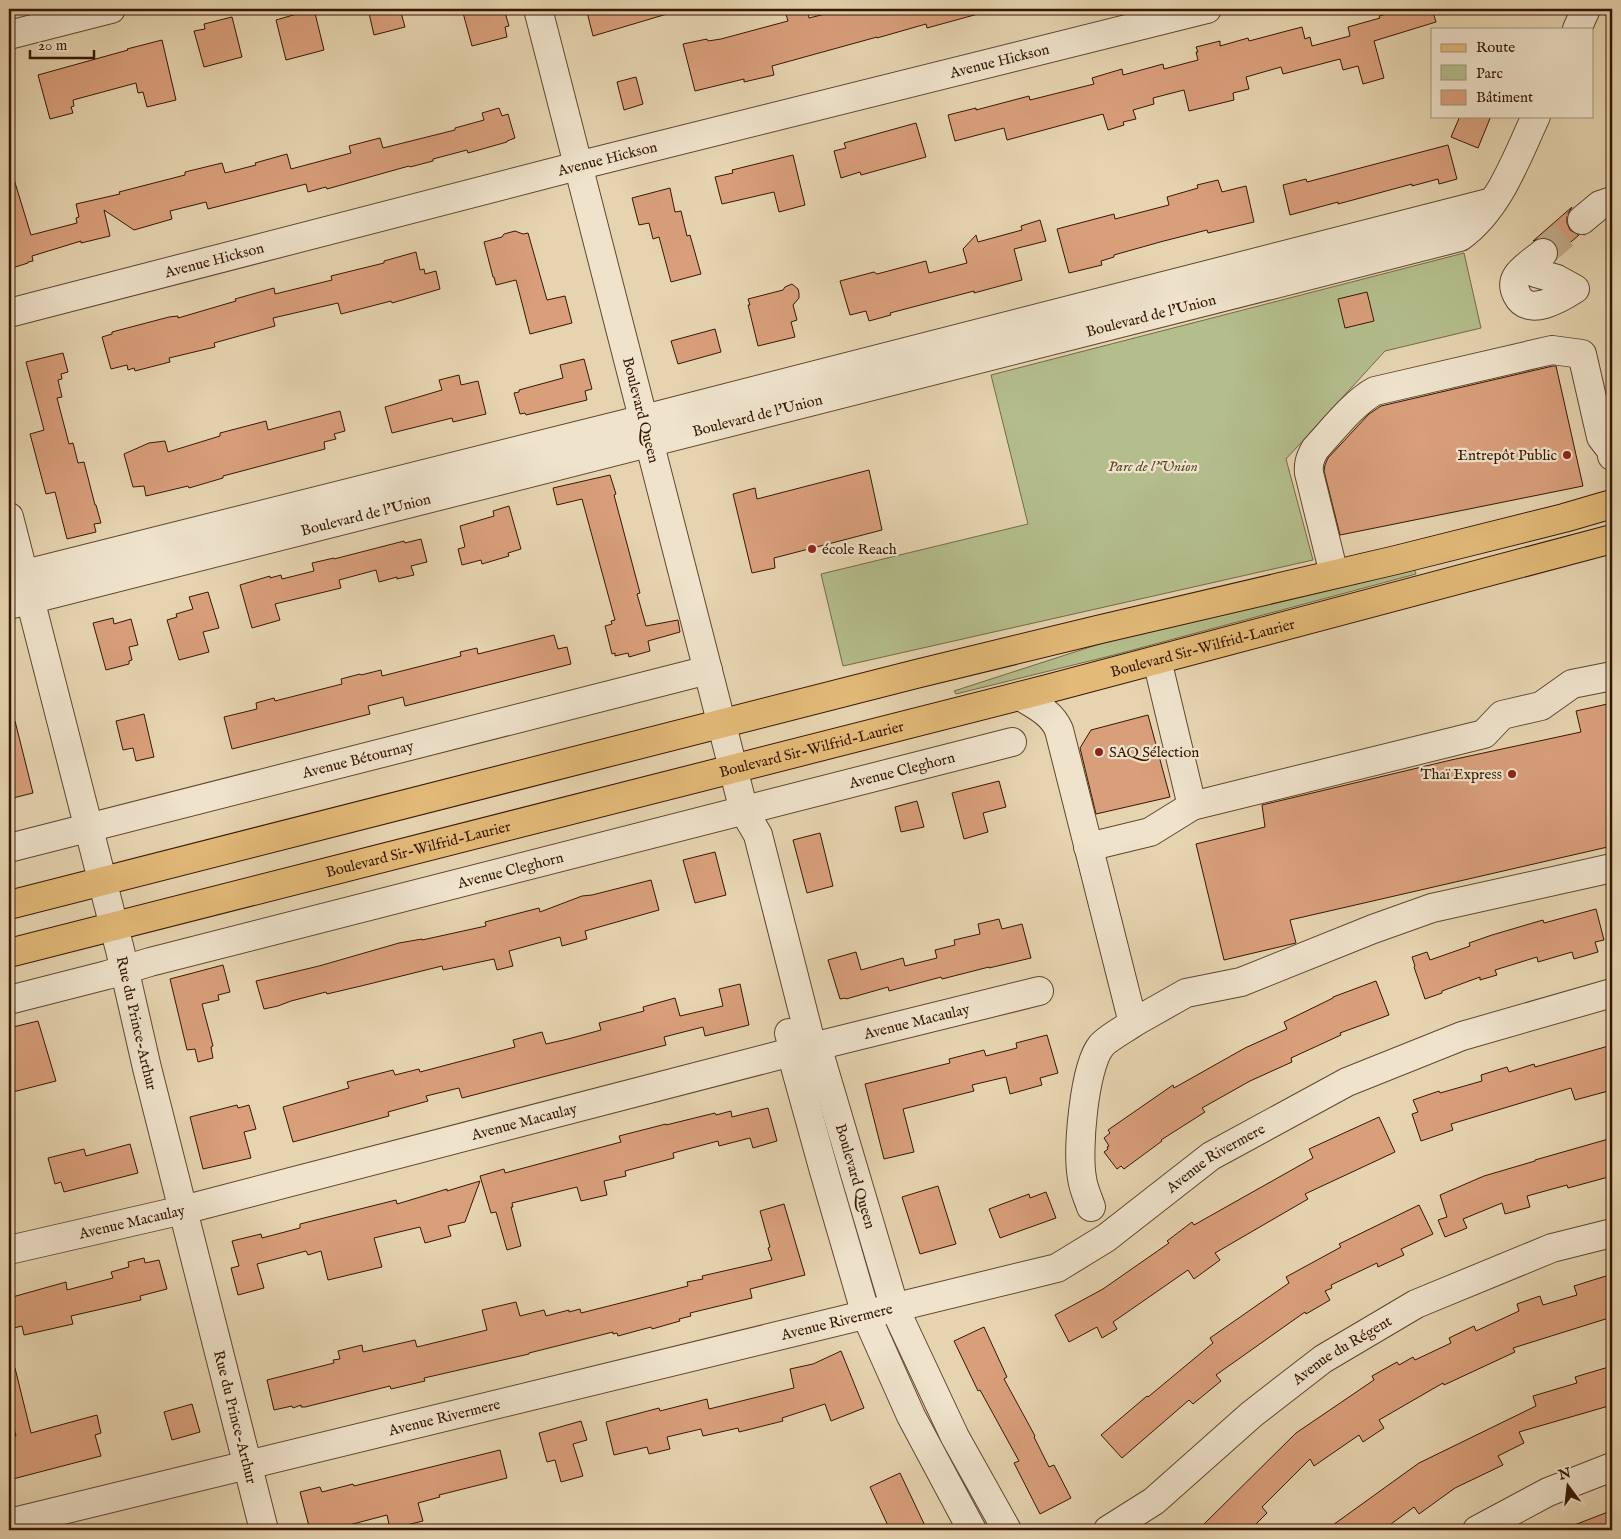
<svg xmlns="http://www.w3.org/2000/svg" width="1621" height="1539" viewBox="0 0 1621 1539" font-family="'IM FELL English',serif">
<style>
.green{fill:#b4bd8c;stroke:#756a47}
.building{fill:#d99f7b;stroke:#361702}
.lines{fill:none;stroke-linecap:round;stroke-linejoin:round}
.minor-tunnel{stroke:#c3ae8d;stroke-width:28;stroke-dasharray:28 14;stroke-linecap:butt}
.minor-casing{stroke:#62462e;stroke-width:30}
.major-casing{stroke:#361702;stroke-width:30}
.minor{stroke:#efe3cc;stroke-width:28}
.major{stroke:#e3ba78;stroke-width:28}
.poi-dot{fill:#8f2418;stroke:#efe3cc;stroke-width:2}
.labels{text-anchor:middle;stroke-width:4.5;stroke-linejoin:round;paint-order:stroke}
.street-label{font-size:15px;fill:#361702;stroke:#efe3cc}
.poi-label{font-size:15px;fill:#361702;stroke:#efe3cc;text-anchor:end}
.park-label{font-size:15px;font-style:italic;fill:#5c492b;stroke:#efe3cc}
</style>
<rect width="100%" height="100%" fill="#e6d4b0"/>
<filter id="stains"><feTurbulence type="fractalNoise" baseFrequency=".004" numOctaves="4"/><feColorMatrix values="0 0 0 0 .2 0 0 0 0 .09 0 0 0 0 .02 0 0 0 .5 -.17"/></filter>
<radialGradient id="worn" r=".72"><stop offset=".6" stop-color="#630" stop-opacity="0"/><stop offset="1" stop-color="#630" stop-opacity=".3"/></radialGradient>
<g class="green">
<path d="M1464,253L1481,328L1385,351L1286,459L1313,560L843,666L821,574L1028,524L991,375Z"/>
<path d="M1414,568L1416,574L1114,655L956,694L954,691L1118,638Z"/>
</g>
<g class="building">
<path d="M314,9L324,50L286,60L276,20Z"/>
<path d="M368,9H400L405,27L374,35Z"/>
<path d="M462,9H504L509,26L505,27L507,37L472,46Z"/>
<path d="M600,9H666L667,14L593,36L587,12Z"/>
<path d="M804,9H807L809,18L845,9H977L978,14L927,28L926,24L877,38V37L772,66L774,75L744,82V79L695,91L683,44L707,39L708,41L721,39L788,21L786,14Z"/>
<path d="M1389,9H1432L1436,22L1374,41L1384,78L1363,84L1358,66L1343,70L1340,59L1283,74L1281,67L1246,77L1249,89L1233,93L1234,100L1189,111L1184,90L1153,98L1154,104L1133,110L1136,119L1123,122L1124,125L1108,130L1103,114L1007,140L1004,128L955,141L948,115L976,108V110L1029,96L1030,100L1094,84L1092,78L1122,69L1123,75L1163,64L1164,69L1198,60L1196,52H1198L1196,47L1220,41V46L1248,38L1249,41L1302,27L1305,39L1310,37L1312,46L1350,36L1348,27L1380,18L1379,16L1390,13Z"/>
<path d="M232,17L242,57L204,67L194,31L205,29L204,24Z"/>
<path d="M162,40L176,100L147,107L143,92L138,93L136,83L73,100L74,106L71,107L73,113L50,119L38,75L128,50L127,49Z"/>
<path d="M636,77L643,104L624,110L617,82Z"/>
<path d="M499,108L502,116L508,114L515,138L507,141V142L468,153L467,150L433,159V161L410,167L409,166L327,189L326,187L308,192L306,184L208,209L206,202L170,211L172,219L134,230L104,210L110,236L81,243V241L32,256L33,261L28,262V263L9,269V177L13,176L31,235L77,223L76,218L79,217L76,204L120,194L119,192L185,175V172L222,163L225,173L256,165L255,163L287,154L291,169L351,153L349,146L380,138L383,148L455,130V128L484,120L482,113Z"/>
<path d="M1460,116H1491L1478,148L1451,137Z"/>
<path d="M916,123L926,157L861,175L860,172L841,178L834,151L846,148L844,143Z"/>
<path d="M1448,145L1457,179L1439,184L1438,179L1412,186V184L1338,204V202L1290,215L1283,185L1306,179L1307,182Z"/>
<path d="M793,155L805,205L779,212L774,192L722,204L715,177L733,173L732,170Z"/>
<path d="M1218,180L1222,192L1246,186L1254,222L1208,233L1207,230L1160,242L1114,255V257L1101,261L1102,265L1069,273L1057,229L1114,214L1115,219L1169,205L1167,197L1198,188L1197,185Z"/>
<path d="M670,188L675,212L681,211L687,236L690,235L701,274L671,282L659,237L653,239L649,223L639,225L632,198Z"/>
<path d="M1572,207L1567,215V223L1570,230L1579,235L1558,253L1555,243L1549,239L1541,238L1533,241Z"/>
<path d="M1040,220L1046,241L1014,249L1022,280L974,293V291L890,313L891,315L869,321L866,311L850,315L840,281L874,272L877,274L926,261L929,273L967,263L963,249L976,235L978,242L1022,230L1021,226Z"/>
<path d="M515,231L523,234L528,233L547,300L565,296L572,323L530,334L516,280L496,285L494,277H493L484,242L502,237L504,234Z"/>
<path d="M416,252L420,270L424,269L425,274L436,271L440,289L392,303L391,301L341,314L338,303L273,318L275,326L214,343L215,347L169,358L170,362L135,371L134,368L128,370L127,365L111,369L102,337L112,334V332L169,317L178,316V318L236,301L235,299L274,288L275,294L332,280L331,276L384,263V261Z"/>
<path d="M792,284L798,289L799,293V298L793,305L797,320L791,322L795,337L758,346L748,305H750L748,299L783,290L785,287Z"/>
<path d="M1367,292L1374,321L1345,328L1338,299Z"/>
<path d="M715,329L721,352L678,364L671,341Z"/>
<path d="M63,353L68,372L61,374L62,379L58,380L62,397L57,398L69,444L73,443L78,463L84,462L95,505H96L101,523L94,524L96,532L67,539L55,492L46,494L30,434L44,430L26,362Z"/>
<path d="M584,359L592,389L585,391L587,400L526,415L525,413L520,414L514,393L519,392V390L563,378L560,365Z"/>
<path d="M1553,366H1556L1583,486L1340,535L1324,471L1325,465L1328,458L1369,414L1381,406Z"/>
<path d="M459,375L461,385L478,381L486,414L453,422L452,418L392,433L385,407L442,390L439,380Z"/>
<path d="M340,411L345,431L334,434L336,439L324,442L325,449L223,476V478L189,488L188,486L146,496L144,486L133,487L124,454L149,443L165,441L168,452L220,436V433L266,421L268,430Z"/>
<path d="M869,470L882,530L774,558L775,568L752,573L733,494L755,488L757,499Z"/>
<path d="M610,475L616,494L614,495L640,593L637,594L646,626L678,620L680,632L648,641L650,651L629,657L628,653L615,656V653L612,654L605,626L612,624L611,621L615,620L582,499L557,505L553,488Z"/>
<path d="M509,506L521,549L508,553L509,556L482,564L481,560L462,565L458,549L465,547L460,526L494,516L493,511Z"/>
<path d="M421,539L427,562L411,566L414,575L397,579V577L379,582L376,570L339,580L341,588L275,604L280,620L252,628L240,585L270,576V578L281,575L282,579L314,571L312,563L334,558V559L404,541L405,543Z"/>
<path d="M208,592L219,628L203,632L209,652L179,660L167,620L177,617L176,614L193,609L189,597Z"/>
<path d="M113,618L114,624L131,619L138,645L129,647L132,660L129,661V664L106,670L93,623Z"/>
<path d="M554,635L558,649L567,647L571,664L405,706L403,697L368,706L370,714L232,749L224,717L257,709L256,703L274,698L275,701L342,684L341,679L360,674L361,675L381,670L382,676L461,656L460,652L477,648L478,654Z"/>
<path d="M1612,703V846L1290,920L1296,943L1224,960L1196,844L1265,827L1262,805L1451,760L1581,732L1576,711Z"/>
<path d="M144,714L154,757L136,761L133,748L123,750L116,721Z"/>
<path d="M1148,715L1170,797L1096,814L1080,748L1091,730Z"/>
<path d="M15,721L33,793L9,799V722Z"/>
<path d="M999,781L1006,807L983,813L988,832L964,839L952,793Z"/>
<path d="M917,801L924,827L901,832L895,807Z"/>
<path d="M820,833L833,886L807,893L793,840Z"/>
<path d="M715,852L726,895L695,903L683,860Z"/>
<path d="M651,880L659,910L585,931L587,939L562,946L560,937L509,951L513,966L497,970L494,959L443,970L442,966L361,986L327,994L326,992L291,1001L278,1006L264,1009L256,981L319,966L399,943L422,939V940L486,926L485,922L539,908L540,912L582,896L592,895Z"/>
<path d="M1596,909L1604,940L1595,942L1598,952L1574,959L1572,952L1538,962L1537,957L1495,970L1497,975L1480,980V977L1442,991V993L1425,999L1414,967L1415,966L1412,957L1427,952L1430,960L1470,946L1469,943L1492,935L1543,920L1544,923Z"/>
<path d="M999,919L1002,929L1022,924L1031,958L989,968V967L942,979L941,977L889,991L888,987L846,999L845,998L840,999L828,960L856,952L861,970L903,958L905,966L937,958L935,950L955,945L954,940L980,934L978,924Z"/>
<path d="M223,965L230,992L218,995L219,1000L202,1004L213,1046L211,1047L213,1058L198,1062L195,1049L187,1050L170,979Z"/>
<path d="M1376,981L1389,1015L1340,1033L1341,1035L1291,1058L1292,1062L1250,1081L1202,1108L1205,1112L1161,1140L1162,1141L1124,1169L1121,1166L1117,1169L1104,1152L1108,1149L1107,1147L1109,1146L1104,1138L1110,1133L1108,1130L1173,1085L1174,1088L1245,1048L1287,1029L1284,1022L1333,998V997Z"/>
<path d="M740,984L749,1025L705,1036L703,1027L664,1037L666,1045L462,1098L459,1088L426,1096L428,1101L388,1112L389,1116L293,1142L283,1107L349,1088L347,1082L393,1070L395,1075L419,1069L420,1072L515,1047L513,1040L542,1032L546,1044L568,1039L601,1030L599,1023L644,1011L643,1007L675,998L680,1016L723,1006L719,989Z"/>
<path d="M38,1021L56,1081L9,1093V1028Z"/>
<path d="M1047,1035L1058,1073L1040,1078L1042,1085L1010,1094L1006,1077L972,1085L974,1091L903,1109L914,1152L884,1159L865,1084L950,1063L949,1059L984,1050L986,1056L1017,1048L1016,1043Z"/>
<path d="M1612,1045V1090L1575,1100L1571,1088L1451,1124L1453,1130L1421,1141L1412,1114L1418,1112L1413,1100L1439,1091L1440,1093L1482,1081L1481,1075L1507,1067L1509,1072L1534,1064L1535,1067Z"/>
<path d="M237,1105L238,1108L249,1105L256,1129L244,1132L251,1158L203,1169L190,1117Z"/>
<path d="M768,1108L777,1141L753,1148L750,1138L719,1146L718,1141L673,1153L674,1158L625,1171L626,1176L604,1181L607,1195L581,1201L577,1187L512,1203L513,1207H511L521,1246L507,1250L496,1212L491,1213L480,1176L504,1169L505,1173L621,1142L619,1136L666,1124V1125L715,1113L716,1115L731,1111L732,1117Z"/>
<path d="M1379,1117L1395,1152L1305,1194L1308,1199L1215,1253L1220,1260L1194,1279L1188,1270L1113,1322L1117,1329L1102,1338L1097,1327L1069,1342L1055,1315L1103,1289L1169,1243L1167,1241L1192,1222L1194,1225L1313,1158L1309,1149Z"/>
<path d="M1612,1138V1176L1568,1188L1567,1185L1527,1196L1530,1207L1505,1214L1502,1203L1463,1219L1467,1228L1445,1237L1438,1220L1447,1217L1440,1195L1484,1176L1535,1161V1160Z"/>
<path d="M130,1144L138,1173L64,1192L61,1182L55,1184L48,1158L84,1149L86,1156Z"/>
<path d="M480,1181L465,1222L448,1226L451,1236L425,1243L420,1227L374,1238L382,1267L328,1280L321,1251L308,1255L306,1251L257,1264L264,1288L238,1295L231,1268L239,1266L232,1241L261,1234L262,1238L300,1228V1224L396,1200L397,1204L447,1189V1191Z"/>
<path d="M938,1186L956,1244L920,1254L902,1197Z"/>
<path d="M1046,1192L1056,1218L1000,1238L989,1209L1029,1194L1030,1198Z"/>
<path d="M784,1204L805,1275L750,1289L752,1298L690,1313L691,1316L679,1319L680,1321L652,1329L651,1327L618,1336L617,1333L613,1334V1332L529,1353V1354L424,1378L425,1381L391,1389L390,1386L305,1407H301V1405L293,1408L292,1406L274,1410L267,1380L334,1363L333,1360L340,1359L338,1351L362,1345L363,1352L415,1340L417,1347L487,1330L482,1310L516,1302L520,1316L544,1310L546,1316L569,1310V1312L580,1309L581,1313L688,1286L687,1282L703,1279L702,1276L772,1260L768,1248L770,1247L760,1211Z"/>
<path d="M1419,1205L1433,1234L1401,1249L1404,1255L1378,1267L1377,1263L1331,1285L1332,1288L1325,1291L1330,1300L1306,1314L1305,1312L1216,1375L1221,1381L1193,1404L1189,1400L1122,1458L1101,1435L1147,1396L1148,1397L1213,1343L1210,1338L1289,1283L1286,1277L1341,1247L1339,1244Z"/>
<path d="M144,1258L145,1263L159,1260L167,1289L140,1296L141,1300L71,1316L73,1324L24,1335L22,1326L9,1329V1298L66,1282L67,1290L113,1278L111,1272L129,1267L128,1262Z"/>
<path d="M1606,1276L1612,1297V1317L1513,1348L1515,1352L1444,1385L1443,1383L1379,1420L1384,1428L1363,1442L1359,1435L1314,1466L1310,1459L1262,1507L1267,1513L1250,1530H1198L1296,1433L1374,1380L1372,1376L1397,1362L1399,1365L1413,1357L1415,1360L1451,1343L1449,1338L1474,1326L1476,1331L1519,1311L1517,1304L1540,1296L1543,1305L1577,1295L1574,1286Z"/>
<path d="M984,1327L1007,1377L1004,1379L1035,1436L1034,1437L1049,1467L1054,1465L1071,1498L1040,1514L1014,1463L1019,1461L980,1390L978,1391L954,1341Z"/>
<path d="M841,1351L864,1408L831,1421L825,1404L782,1418L783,1421L739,1432L738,1428L703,1436L701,1429L667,1437L670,1449L649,1454L647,1447L614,1455L606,1422L659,1408L660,1411L707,1399L709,1409L794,1388L790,1369L813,1364Z"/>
<path d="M1612,1366V1405L1519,1432L1524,1443L1498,1456L1503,1465L1455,1488L1419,1514L1414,1507L1383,1530H1326L1419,1463L1536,1406L1533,1396L1577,1383L1575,1377Z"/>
<path d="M15,1368L31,1433L97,1415L101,1433L95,1435L101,1456L9,1480V1438L16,1436L9,1409V1369Z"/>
<path d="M192,1404L200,1432L172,1440L164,1412Z"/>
<path d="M581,1421L587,1440L573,1444L583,1476L561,1482L555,1460L547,1462L539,1433Z"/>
<path d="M500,1450L507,1478L439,1495L440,1497L418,1503L423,1521L390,1529L387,1515L330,1530H310L300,1492L320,1487L322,1492L353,1484L354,1486Z"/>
<path d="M900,1473L927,1530H890L870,1487Z"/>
<path d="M1608,1512L1612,1523V1530H1565L1564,1529Z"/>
</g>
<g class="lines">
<path class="minor-tunnel" d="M1543,253L1582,220"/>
<g class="minor-casing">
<g id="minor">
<path id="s1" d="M538,9L744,811L758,835L810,1039L817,1046L895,1309L955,1437L1007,1530"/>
<path d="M1577,29L1586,9"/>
<path d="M9,35L111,9"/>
<path d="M1582,220L1600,205L1612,201"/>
<path d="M1527,267L1536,273L1557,279L1575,289C1561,298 1528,318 1517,295C1514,289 1513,282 1517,276C1523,267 1535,260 1543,253"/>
<path id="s2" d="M9,313L593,162L1207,9"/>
<path id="s3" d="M9,517L120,950L147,1068L264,1530"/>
<path d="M1334,574L1309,473C1308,464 1310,458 1315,449C1331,432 1354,402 1375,391L1552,350L1582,354L1601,437L1611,450L1612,456"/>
<path d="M9,578L644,419L1492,202"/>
<path id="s4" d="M9,605L1460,237C1499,209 1516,159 1536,116"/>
<path d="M1157,660L1192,806"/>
<path d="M1020,696C1035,705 1052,713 1059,730L1133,1023L1186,993L1241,982L1373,929L1432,908L1612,868"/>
<path d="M1088,847L1150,832L1192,806L1484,734L1502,715L1541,706L1572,684L1612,676"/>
<path id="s5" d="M9,848L708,670"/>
<path id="s6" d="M9,1000L107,975L150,962L1012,742"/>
<path d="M789,1033L792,1044L791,1052L824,1171L866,1315L911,1416L972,1530"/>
<path d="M1091,1207C1088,1198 1083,1188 1082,1178C1077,1151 1084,1067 1101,1046C1106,1039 1125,1029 1133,1023"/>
<path id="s7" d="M9,1250L183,1210L780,1055L1039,991"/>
<path id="s8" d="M9,1523L1057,1268L1106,1238L1211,1156L1347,1082L1462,1036L1612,993"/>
<path id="s9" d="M1108,1530L1154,1501L1252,1414L1323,1359L1416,1304L1552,1248L1612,1233"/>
<path d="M1477,1530L1548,1492L1612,1467"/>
</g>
</g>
<g class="major-casing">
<g id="major">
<path d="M9,905L916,674L1101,629L1396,560L1564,518L1612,504"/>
<path id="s10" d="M9,953L1047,689L1612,539"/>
</g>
</g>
<use href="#minor" class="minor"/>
<use href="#major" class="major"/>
</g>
<g class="poi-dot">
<circle cx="1567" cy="455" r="5"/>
<circle cx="812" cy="549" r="5"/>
<circle cx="1099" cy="752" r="5"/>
<circle cx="1512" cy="774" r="5"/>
</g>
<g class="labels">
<g class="street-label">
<text dy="5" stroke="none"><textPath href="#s2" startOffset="1022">Avenue Hickson</textPath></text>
<text dy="5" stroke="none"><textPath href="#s2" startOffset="618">Avenue Hickson</textPath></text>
<text dy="5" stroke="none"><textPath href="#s2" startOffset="212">Avenue Hickson</textPath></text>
<text dy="5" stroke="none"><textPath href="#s4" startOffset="1178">Boulevard de l'Union</textPath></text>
<text dy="5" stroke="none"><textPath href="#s1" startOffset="414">Boulevard Queen</textPath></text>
<text dy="5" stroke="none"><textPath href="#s4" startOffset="772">Boulevard de l'Union</textPath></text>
<text dy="5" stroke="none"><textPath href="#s4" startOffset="368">Boulevard de l'Union</textPath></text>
<text dy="5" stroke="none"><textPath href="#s10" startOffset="1232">Boulevard Sir-Wilfrid-Laurier</textPath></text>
<text dy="5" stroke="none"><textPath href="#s10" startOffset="828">Boulevard Sir-Wilfrid-Laurier</textPath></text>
<text dy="5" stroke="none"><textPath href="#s5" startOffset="360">Avenue Bétournay</textPath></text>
<text dy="5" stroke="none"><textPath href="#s6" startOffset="922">Avenue Cleghorn</textPath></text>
<text dy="5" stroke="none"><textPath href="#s10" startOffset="422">Boulevard Sir-Wilfrid-Laurier</textPath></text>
<text dy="5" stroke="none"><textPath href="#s6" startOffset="518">Avenue Cleghorn</textPath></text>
<text dy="5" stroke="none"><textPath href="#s7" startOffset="936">Avenue Macaulay</textPath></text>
<text dy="5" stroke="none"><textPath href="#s3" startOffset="522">Rue du Prince-Arthur</textPath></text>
<text dy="5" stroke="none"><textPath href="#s7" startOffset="531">Avenue Macaulay</textPath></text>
<text dy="5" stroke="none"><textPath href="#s8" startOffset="1272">Avenue Rivermere</textPath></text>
<text dy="5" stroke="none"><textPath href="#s1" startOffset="1212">Boulevard Queen</textPath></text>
<text dy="5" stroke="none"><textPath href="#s7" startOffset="126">Avenue Macaulay</textPath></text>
<text dy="5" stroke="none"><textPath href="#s8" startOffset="852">Avenue Rivermere</textPath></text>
<text dy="5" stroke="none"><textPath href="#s9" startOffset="296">Avenue du Régent</textPath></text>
<text dy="5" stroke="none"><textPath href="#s3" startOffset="928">Rue du Prince-Arthur</textPath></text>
<text dy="5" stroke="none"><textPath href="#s8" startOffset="448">Avenue Rivermere</textPath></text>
</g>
<g class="poi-label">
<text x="1557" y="460">Entrepôt Public</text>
<text x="822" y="554" text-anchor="start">école Reach</text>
<text x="1109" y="757" text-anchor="start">SAQ Sélection</text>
<text x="1502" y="779">Thaï Express</text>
</g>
<g class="park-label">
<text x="1153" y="471">Parc de l'Union</text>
</g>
</g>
<rect width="1621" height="1539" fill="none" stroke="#e6d4b0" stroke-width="30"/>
<rect x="10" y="10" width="1601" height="1519" fill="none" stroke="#361702" stroke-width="2.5"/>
<rect x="15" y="15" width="1591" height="1509" fill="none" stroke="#361702"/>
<rect x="1431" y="28" width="162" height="90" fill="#efe3cc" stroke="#a5917b"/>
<rect x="1441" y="44" width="25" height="8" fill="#e3ba78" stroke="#a5917b"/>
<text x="1476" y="52" font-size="15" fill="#361702">Route</text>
<rect x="1441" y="65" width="25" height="15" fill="#b4bd8c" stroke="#a5917b"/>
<text x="1476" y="78" font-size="15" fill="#361702">Parc</text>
<rect x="1441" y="90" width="25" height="15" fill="#d99f7b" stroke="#a5917b"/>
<text x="1476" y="102" font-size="15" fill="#361702">Bâtiment</text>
<g transform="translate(1568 1486) rotate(345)" stroke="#efe3cc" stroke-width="4" paint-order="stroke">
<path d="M0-4L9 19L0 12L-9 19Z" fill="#361702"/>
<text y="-8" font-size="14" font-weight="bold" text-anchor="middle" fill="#361702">N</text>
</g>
<path d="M30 50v8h64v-8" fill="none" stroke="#361702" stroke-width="2.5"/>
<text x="38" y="50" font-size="15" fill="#361702" stroke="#efe3cc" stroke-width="4" paint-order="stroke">20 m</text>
<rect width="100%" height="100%" filter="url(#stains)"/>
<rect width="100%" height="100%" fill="url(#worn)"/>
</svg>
